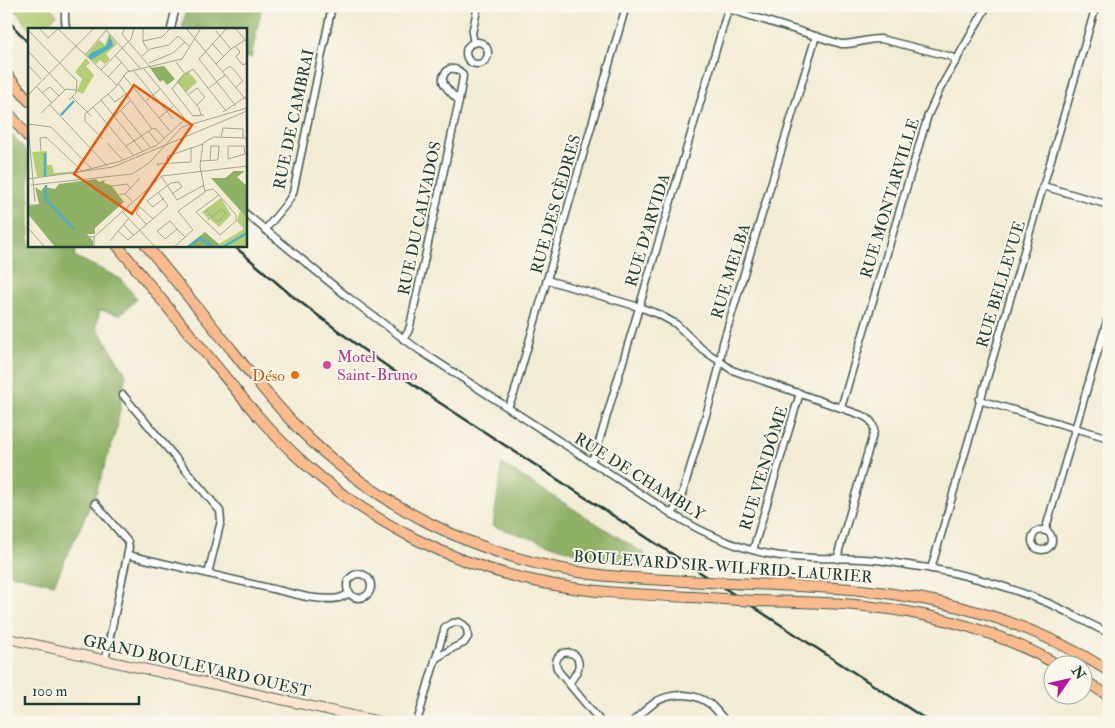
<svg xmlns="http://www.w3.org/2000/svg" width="1115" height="728" viewBox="0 0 1115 728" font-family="'IM FELL Double Pica',serif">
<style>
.green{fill:#b3ce74;stroke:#698654}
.forest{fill:#8eb166;stroke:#56774d}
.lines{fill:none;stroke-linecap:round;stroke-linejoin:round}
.street-casing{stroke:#3f574c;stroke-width:9}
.secondary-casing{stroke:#3f574c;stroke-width:11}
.primary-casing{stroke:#3f574c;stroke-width:12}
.street{stroke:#fff;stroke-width:6}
.secondary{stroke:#fde4d1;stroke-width:9}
.primary{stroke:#fbbb8d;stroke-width:10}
.rail{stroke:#1f3d34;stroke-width:2.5}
.primary-bridge-casing{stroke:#3f574c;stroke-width:12;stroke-linecap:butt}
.primary-bridge{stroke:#fbbb8d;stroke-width:10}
.hotel-dot{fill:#d1479c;stroke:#fbf7ec;stroke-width:2}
.food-dot{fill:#e8710a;stroke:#fbf7ec;stroke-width:2}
.labels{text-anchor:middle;stroke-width:4;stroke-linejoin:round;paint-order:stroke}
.street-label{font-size:16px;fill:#1f3d34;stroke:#fbf7ec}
.hotel-label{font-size:16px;fill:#b23c85;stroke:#fbf7ec;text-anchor:start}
.food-label{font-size:16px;fill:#c56008;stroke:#fbf7ec;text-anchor:end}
.inset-river{fill:none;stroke:#4aafc9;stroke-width:2.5}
.inset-road{fill:none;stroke:#9ea695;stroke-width:1}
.view{fill:#e8590c;fill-opacity:0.15;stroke:#e8590c;stroke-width:2.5}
.inset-edge{fill:none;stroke:#1f3d34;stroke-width:2.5}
</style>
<rect width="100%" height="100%" fill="#fbf7ec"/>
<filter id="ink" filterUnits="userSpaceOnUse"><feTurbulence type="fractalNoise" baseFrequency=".02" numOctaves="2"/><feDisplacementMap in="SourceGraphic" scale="10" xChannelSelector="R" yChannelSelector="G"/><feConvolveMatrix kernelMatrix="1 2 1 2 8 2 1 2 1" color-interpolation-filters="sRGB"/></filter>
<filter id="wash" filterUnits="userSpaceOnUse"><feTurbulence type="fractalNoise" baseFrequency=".0096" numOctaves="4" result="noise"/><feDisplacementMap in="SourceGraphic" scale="20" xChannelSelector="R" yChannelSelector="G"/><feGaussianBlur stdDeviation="1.12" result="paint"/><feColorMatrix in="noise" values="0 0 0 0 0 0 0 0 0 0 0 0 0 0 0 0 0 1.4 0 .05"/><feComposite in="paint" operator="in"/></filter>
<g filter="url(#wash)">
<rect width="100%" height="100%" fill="#f3ecd5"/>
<path class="green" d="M12,6H50L57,15L40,29H30Z"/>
<g class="forest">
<path d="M187,6H262L251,58L245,57V29H182Z"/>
<path d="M6,128L29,154V245H77L76,250L74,256L121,279L137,299L120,315L100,310L96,326L126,374L117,427L96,493L54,584L6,573Z"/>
<path d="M502,464L645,554L639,567L579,554L493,526Z"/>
</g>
</g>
<g filter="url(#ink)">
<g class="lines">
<g class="street-casing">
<g id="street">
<path d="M65,6V19L66,29"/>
<path d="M728,9L841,44C855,45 867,38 881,39L949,56L957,60"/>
<path d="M171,29L176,6"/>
<circle cx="477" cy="53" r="11"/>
<path d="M474,43L472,33L478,6"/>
<path d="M449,69C455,68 461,70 463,76L459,101C450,91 434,81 449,69Z"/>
<path d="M1043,186L1109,205"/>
<path d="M245,213L349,298L419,350L672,514C703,533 738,549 774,555C807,560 842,557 876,560C893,562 911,566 928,568C969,575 1010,587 1048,603C1069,612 1088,624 1109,633"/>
<path d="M265,230L287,203L293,193L332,6"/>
<path d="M547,280L639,307L658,314L676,324L702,349L732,370L861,415C869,418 874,422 874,431L839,550L838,559"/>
<path d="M403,339L408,332L410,326L459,101"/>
<path d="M123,395L220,511L221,521L208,574"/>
<path d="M979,400L1109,438"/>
<path d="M508,407L514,394L626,6"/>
<path d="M841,408L928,115L941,87L987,6"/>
<path d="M591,461L596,452L729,6"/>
<path d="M95,503L128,542L129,547L105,660"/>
<path d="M672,514L681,498L709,405L718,372L723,343L816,36"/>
<circle cx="1042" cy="540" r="10"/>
<path d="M1045,531L1109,314"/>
<path d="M753,550L800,393"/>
<path d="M128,555L307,597C317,598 332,601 342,597C345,596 347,594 350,593"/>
<path d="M931,569L1096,6"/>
<circle cx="359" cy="586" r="12"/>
<path d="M569,684C575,674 583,667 576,656C563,646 549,660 560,673L601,722"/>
<path d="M417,722L445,627L453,623L459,622L464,625L467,629L468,637L464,643L453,648L435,659"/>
<path d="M632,722C640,715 648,707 657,701C674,692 695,693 710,704C716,709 721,716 726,722"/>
</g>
</g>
<g class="secondary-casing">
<path id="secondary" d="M6,638L382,722"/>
</g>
<g class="primary-casing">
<g id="primary">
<path d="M6,74L29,101"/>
<path d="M6,110L29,138"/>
<path d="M117,245C147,282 177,319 208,356C238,393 268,431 304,463C371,523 455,566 544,583C598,594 654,595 709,598"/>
<path d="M146,245C175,280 203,315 232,350C253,377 274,403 298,428C374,504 473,555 579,572C613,578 649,579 684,581"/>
<path d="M732,583C787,586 844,586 899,595C973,606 1046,631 1109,671"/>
<path d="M755,601C792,602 829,602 865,606C932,613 1001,632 1060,666"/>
<path d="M1082,679L1109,696"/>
</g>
</g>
<use href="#street" class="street"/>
<use href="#secondary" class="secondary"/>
<use href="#primary" class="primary"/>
<g class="rail">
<path d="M6,18L29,44"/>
<path d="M233,245L291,295L361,348L437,401L930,722"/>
</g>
<g class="primary-bridge-casing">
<g id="primary-bridge">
<path d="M684,581L732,583"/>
<path d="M709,598L755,601"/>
</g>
</g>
<use href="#primary-bridge" class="primary-bridge"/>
</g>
</g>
<circle class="hotel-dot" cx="327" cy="365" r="5"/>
<circle class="food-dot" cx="295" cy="375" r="5"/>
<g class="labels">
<g class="street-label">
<text transform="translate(293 119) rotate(-78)" y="6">RUE DE CAMBRAI</text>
<text transform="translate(889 198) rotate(-73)" y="6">RUE MONTARVILLE</text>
<text transform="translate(555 204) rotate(-74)" y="6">RUE DES CÈDRES</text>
<text transform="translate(419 218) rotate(-78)" y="6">RUE DU CALVADOS</text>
<text transform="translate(647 230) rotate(-73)" y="6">RUE D'ARVIDA</text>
<text transform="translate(730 271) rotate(-73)" y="6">RUE MELBA</text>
<text transform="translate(1000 284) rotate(-73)" y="6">RUE BELLEVUE</text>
<text transform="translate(763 468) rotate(-73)" y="6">RUE VENDÔME</text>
<text transform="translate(640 476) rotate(32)" y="6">RUE DE CHAMBLY</text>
<text transform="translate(723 566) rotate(4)" y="6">BOULEVARD SIR-WILFRID-LAURIER</text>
<text transform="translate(197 665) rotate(13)" y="6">GRAND BOULEVARD OUEST</text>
</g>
<g class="hotel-label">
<text x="337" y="362">Motel<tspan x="337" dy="18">Saint-Bruno</tspan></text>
</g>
<g class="food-label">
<text x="285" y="381">Déso</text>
</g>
</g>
<g transform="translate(28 28)">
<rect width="219" height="219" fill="#f3ecd5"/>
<path d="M81,6L89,16L78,26L82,31L77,36L72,32L68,36L58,27L71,12L77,17ZM58,30L62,35L58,38L66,47L55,66L49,63L54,51L47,44ZM160,43L169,54L158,64L149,53ZM19,123V137H24L26,145L50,143L51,145L9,149L4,124ZM193,170L203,187L191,199L182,191L179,193L180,190L174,184ZM212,183L219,189V219L193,218L191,216L216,201L209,193Z" fill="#b3ce74"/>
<path d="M136,38L147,51L139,57L135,52L132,54L122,40ZM206,143H217L209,149L219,158V190L183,150H197ZM68,151L71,154L77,152L76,155L83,157L96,174L67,200V206H59L65,213V219H27L0,186L1,178L11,176L7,159L13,163L16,159L27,161L31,156ZM177,204L193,218L201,219H158Z" fill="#8eb166"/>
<path d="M82,8L85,18L63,32L60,29L63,25L78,18Z" fill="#4aafc9"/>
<path class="inset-river" d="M33,87L46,73M17,149V125M18,157L17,170L46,201M160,219L172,210L185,219M195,219L219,205"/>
<path class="inset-road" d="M11,0L20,10L30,1M29,0L89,57M97,0L94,6L123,40M115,0V14L120,22M158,0L219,73M207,0L219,14M0,2L49,53L48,65L41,72M78,2L113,41M115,13L134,9L143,0M184,15L196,29M208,19L212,24L208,29L215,37L219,35M203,21L217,12M0,23L37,62M57,27L80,0M87,27L101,43M114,28L122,21L141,17L150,8L162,19M148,34L157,46L165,41L198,83M121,35L145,25L157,14M188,36L203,21L188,3M0,37L13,51M73,42L103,11L106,0M105,42L145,91M194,44L202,38L207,43L215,53L207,60M156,46L144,61L165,88L176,87M95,47L142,103M80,49L94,34M149,53L171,80L173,87M189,54L171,31L199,0M189,54L208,78M90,55L124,101M8,58L24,75M181,60L197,47M14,65L22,59L31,68M80,66L87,74L99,65M161,66L169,60L177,69L169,77M0,67L66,0M44,69L63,88M73,72L115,124M118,73L132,61M22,77L79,138M65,79L106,128M93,83L123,120M195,84L219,68M13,85L38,61L49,62M86,89L102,73M131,90L145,78M0,96L23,99L63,140M0,97L7,174M124,101L127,100L136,110M121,104L131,116M193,109L195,100L215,101V110M75,111L57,93V86L87,60L99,44L154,31L173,0M79,115L95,132M98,118L124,101M200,118H216L217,126L200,131ZM13,123L12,110L18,109L54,143L93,133L129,117L157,91L116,41M172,133H173L189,132L190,131L191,118H183L182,132M138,137L140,128L175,116M131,138L129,136L163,134V119M133,148L149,172L176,157M0,151L85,139L219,83M3,157L104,146L121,135L154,99L219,80M84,158L99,156L103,161M177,163L185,161L191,167L168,184L192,207L208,193V187L191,167M91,166H97L104,173M97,166L112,150M136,170L125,179L119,173L143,155L151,154L154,159L144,166M0,177H16L51,207L66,209M178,182L183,188L184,189L189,193L190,194L198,185L193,181L184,189M94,183L127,219M95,196L106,208M119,197L108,185L112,179L125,191M0,200L17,219M149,201L137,211L129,203L142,193L149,201L157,209M90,203L100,212L140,178L130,164M82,213L101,190M66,219V209L134,148L219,138M146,219L165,202L150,183L177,164L172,138L175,115L186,109L219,110"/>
<path class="view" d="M106,57L164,97L104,186L46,146Z"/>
<rect width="219" height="219" class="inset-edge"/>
</g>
<rect width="1115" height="728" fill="none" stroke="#fbf7ec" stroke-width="25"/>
<g transform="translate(1068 680) rotate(56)"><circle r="24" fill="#fbf7ec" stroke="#a3ada2"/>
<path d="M0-4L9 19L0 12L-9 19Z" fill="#b5179e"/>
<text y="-8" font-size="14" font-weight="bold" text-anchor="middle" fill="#1f3d34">N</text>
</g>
<path d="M25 696v8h114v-8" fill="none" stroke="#1f3d34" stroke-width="2.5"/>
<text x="32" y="696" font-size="15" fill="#1f3d34" stroke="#fbf7ec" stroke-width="4" paint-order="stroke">100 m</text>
</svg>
